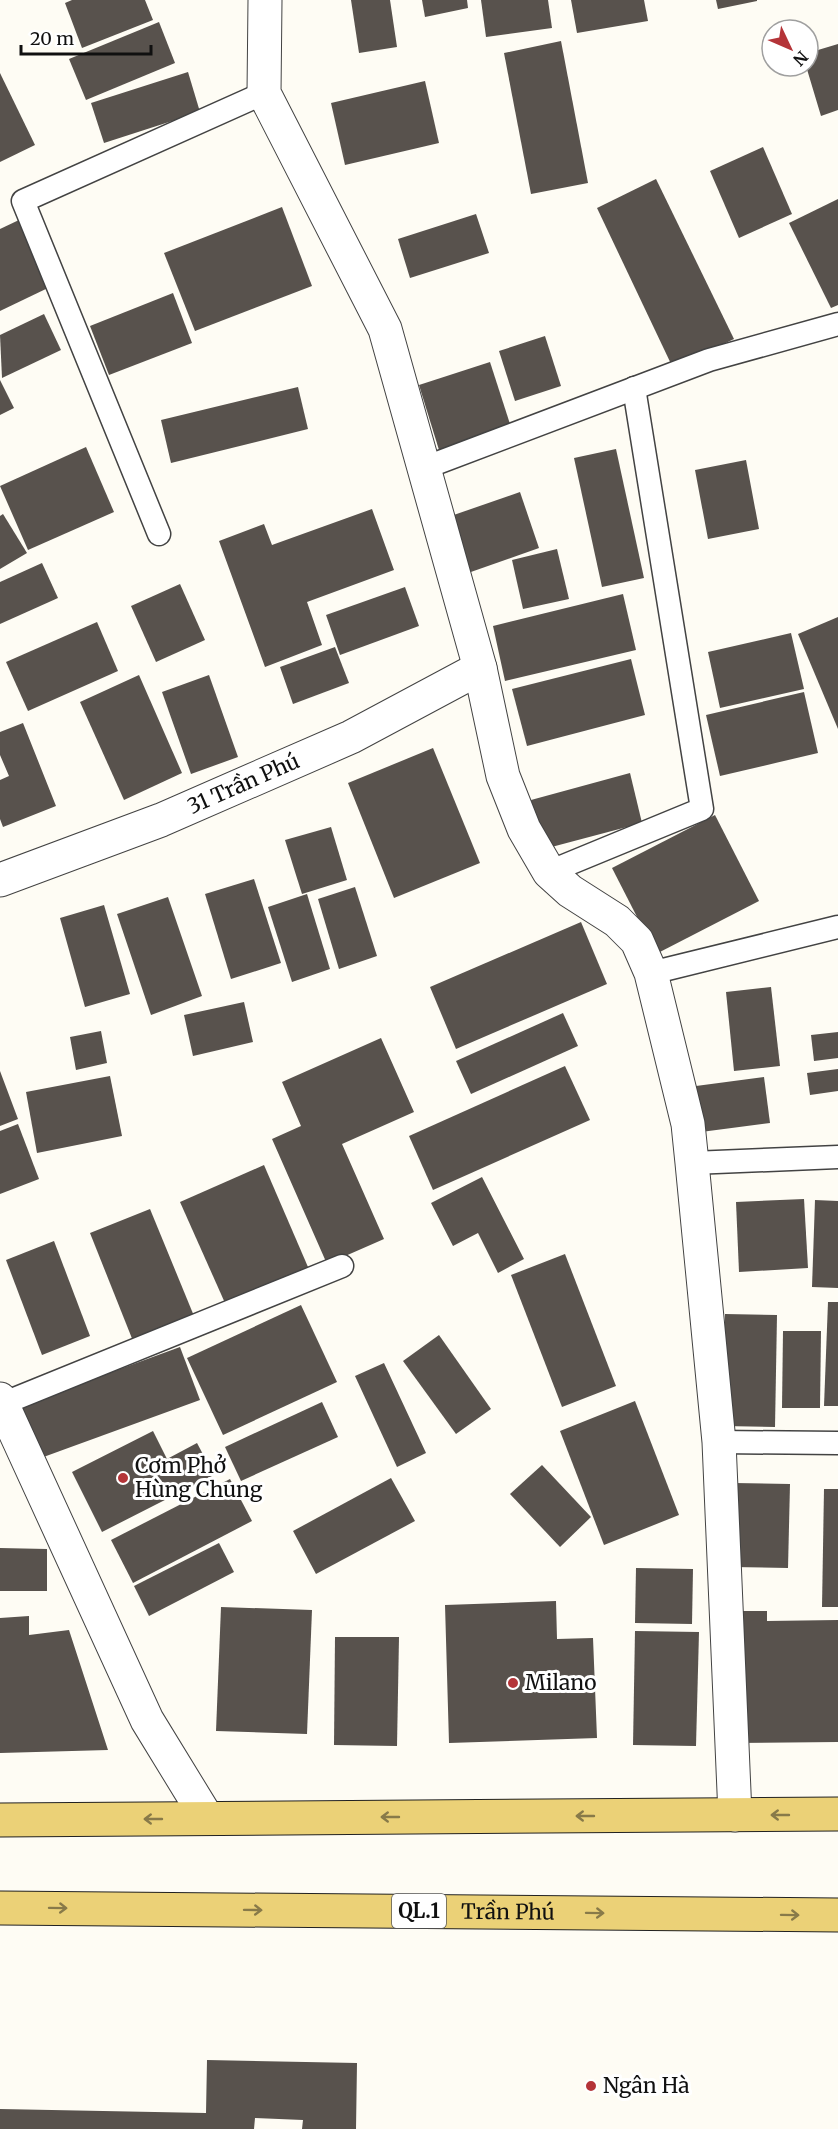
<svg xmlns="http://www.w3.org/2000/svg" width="838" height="2129" viewBox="0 0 838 2129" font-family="Merriweather,serif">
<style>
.building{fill:#58524d}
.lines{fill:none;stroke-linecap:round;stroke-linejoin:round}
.lane-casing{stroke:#434343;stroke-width:25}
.street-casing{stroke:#434343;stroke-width:35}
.primary-casing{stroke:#212121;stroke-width:35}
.lane{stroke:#fff;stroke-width:22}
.street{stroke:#fff;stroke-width:33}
.primary{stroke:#ebd177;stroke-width:33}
.oneway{stroke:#887a49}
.poi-dot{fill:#b43438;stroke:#fff;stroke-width:2}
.labels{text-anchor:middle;stroke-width:6;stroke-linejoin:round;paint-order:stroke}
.shield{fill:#fff;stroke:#585858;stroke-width:1.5}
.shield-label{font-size:20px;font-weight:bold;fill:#101010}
.street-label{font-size:21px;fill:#101010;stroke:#fff}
.poi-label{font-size:21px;fill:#101010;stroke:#fff;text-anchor:start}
</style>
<rect width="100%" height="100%" fill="#fefcf4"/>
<g class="building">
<path d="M72,0H145L153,20L82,48L65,3Z"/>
<path d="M351,0H390L397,47L359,53Z"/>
<path d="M422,0H467L468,8L425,17Z"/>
<path d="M481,0H548L552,28L486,37Z"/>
<path d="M571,0H644L648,21L577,33Z"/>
<path d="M716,0H757V1L718,9Z"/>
<path d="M159,22L175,63L86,100L69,59Z"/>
<path d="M561,41L588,183L531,194L504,53Z"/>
<path d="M838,44V110L821,116L806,66H808V53Z"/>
<path d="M188,72L200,112L104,143L91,103Z"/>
<path d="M0,73L35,145L0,162Z"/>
<path d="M425,81L439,143L345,165L331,103Z"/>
<path d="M763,147L792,214L739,238L710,171Z"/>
<path d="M656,179L734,339L673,368L597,208Z"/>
<path d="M838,199V305L831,308L789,223Z"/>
<path d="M282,207L312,286L195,331L164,253Z"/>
<path d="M476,214L489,253L410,278L398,239Z"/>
<path d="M19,220L50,287L0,311V229Z"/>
<path d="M173,293L192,343L109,375L90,326Z"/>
<path d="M44,314L61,350L2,378L0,335Z"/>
<path d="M545,336L561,386L515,401L499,351Z"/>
<path d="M490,362L511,427L439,450L419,385Z"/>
<path d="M0,380L14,408L0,415Z"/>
<path d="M298,387L308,429L171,463L161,420Z"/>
<path d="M86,447L114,512L28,550L0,486Z"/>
<path d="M616,449L644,578L602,587L574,458Z"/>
<path d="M746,460L759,529L708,539L695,470Z"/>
<path d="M520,492L539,548L468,573L448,517Z"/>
<path d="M372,509L394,570L307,602L322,645L265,667L219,541L264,524L272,545Z"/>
<path d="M3,514L27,553L0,569V516Z"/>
<path d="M557,549L569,599L523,609L512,560Z"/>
<path d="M42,563L58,598L0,624V582Z"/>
<path d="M180,584L205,640L156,662L131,606Z"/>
<path d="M405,587L419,626L340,655L326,615Z"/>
<path d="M623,594L636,650L505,681L493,626Z"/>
<path d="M838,617V729L798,634Z"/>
<path d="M97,622L118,671L28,711L6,662Z"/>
<path d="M791,633L804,689L720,708L708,652Z"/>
<path d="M335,647L349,683L293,704L280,667Z"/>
<path d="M631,659L645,715L527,746L512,689Z"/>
<path d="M139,675L182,773L124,800L80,702Z"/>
<path d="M209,675L238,757L191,774L162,692Z"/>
<path d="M804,692L818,753L720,776L706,715Z"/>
<path d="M23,723L56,806L3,827L0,819V780L9,776L0,755V732Z"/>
<path d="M433,748L480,863L394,898L348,783Z"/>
<path d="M630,773L642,823L544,849L531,800Z"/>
<path d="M715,815L759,901L656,954L612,868Z"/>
<path d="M331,827L347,880L302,894L285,840Z"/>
<path d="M254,879L281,963L231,979L205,894Z"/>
<path d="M355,887L377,956L339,969L318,899Z"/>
<path d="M307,894L330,969L292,982L268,907Z"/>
<path d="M168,897L202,996L151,1015L117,914Z"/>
<path d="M104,905L130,994L85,1007L60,918Z"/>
<path d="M581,922L607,984L456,1049L430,987Z"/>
<path d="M771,987L780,1066L734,1071L726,992Z"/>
<path d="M244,1002L253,1042L193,1056L184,1015Z"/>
<path d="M563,1013L578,1046L471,1094L456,1061Z"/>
<path d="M101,1031L107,1063L76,1070L70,1037Z"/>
<path d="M838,1032V1058L814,1061L811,1035Z"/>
<path d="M381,1038L414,1112L342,1144L384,1239L327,1264L272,1139L301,1126L282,1082Z"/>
<path d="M565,1066L590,1120L433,1190L409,1136Z"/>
<path d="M838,1069V1091L810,1095L807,1073Z"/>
<path d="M0,1071L18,1119L0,1126Z"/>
<path d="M110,1076L122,1136L37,1153L26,1092Z"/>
<path d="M764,1077L770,1123L701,1132L696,1086Z"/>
<path d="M18,1124L39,1179L0,1194V1131Z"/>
<path d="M264,1165L308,1267L225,1303L180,1202Z"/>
<path d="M482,1177L524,1259L498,1273L478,1233L453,1246L431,1203Z"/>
<path d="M804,1199L808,1268L739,1272L736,1202Z"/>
<path d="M815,1200L838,1201V1288L812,1287Z"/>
<path d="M150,1209L194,1316L133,1341L90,1233Z"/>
<path d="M54,1241L90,1336L42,1355L6,1260Z"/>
<path d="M565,1254L616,1386L562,1407L511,1275Z"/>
<path d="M828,1302H838V1406H824Z"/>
<path d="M301,1305L337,1382L223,1435L187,1358Z"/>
<path d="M725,1314L777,1315L775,1427L723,1426Z"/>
<path d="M783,1331H821L820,1408H782Z"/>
<path d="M439,1335L491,1409L456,1434L403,1361Z"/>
<path d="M180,1347L200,1400L38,1459L19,1406Z"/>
<path d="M384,1363L426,1453L397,1467L355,1376Z"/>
<path d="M635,1401L679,1515L604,1545L560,1431Z"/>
<path d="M322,1402L338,1437L241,1481L225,1447Z"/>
<path d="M153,1431L167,1459L197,1443L214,1475L102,1532L72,1472Z"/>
<path d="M542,1465L591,1517L560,1547L510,1494Z"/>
<path d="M391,1478L415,1521L316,1574L293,1531Z"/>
<path d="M230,1479L252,1521L133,1583L111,1540Z"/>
<path d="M734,1483L790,1484L788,1568L732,1567Z"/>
<path d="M824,1489H838V1607H822Z"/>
<path d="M219,1543L234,1572L149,1616L134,1586Z"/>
<path d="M0,1548L47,1549V1591H0Z"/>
<path d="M636,1568L693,1569L692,1624L635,1623Z"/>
<path d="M556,1601L557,1639L593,1638L597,1738L449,1743L445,1605Z"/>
<path d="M221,1607L312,1610L307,1734L216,1731Z"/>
<path d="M734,1611H767V1621L838,1620V1742L733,1743Z"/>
<path d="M29,1616V1635L69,1630L108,1750L0,1753V1618Z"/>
<path d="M635,1631L699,1632L696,1746L633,1745Z"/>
<path d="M335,1637H399L397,1746L334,1745Z"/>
<path d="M207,2060L357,2063L356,2129H302L303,2120L255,2118L254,2129H0V2109L206,2113Z"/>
</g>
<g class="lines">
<g class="lane-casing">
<g id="lane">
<path d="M424,468L709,360L838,324"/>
<path d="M159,534L23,201L264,93"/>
<path d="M549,872L702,809L634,388"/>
<path d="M651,973L838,927"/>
<path d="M692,1163L838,1157"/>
<path d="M2,1404L342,1266"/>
<path d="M719,1442L838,1443"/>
</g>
</g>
<g class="street-casing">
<g id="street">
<path d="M265,0L264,93L385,329L480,668L503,776L524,829L549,872L570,891L617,921L637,941L651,973L688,1124L692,1163L719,1442L735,1815"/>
<path id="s1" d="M0,880L161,820L351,737L480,668"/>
<path d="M0,1399L147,1720L207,1818"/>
</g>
</g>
<g class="primary-casing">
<g id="primary">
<path d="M0,1820L838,1814"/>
<path id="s2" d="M0,1908L838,1915"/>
</g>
</g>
<use href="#lane" class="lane"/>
<use href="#street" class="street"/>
<use href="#primary" class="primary"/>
</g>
<defs><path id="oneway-shaft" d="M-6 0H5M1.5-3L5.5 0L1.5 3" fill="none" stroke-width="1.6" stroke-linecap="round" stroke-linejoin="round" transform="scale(1.5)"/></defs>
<g class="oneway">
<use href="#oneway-shaft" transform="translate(780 1815) rotate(180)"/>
<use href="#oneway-shaft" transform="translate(585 1816) rotate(180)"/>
<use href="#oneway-shaft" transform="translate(390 1817) rotate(180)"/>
<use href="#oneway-shaft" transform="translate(153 1819) rotate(180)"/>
<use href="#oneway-shaft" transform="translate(58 1908) rotate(1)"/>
<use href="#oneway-shaft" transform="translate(253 1910) rotate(1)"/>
<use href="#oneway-shaft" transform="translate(595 1913) rotate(1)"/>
<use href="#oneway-shaft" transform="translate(790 1915) rotate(1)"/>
</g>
<g class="poi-dot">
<circle cx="123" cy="1478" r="6"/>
<circle cx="513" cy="1683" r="6"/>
<circle cx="591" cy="2086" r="6"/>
</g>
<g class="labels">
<rect class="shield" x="392" y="1894" width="54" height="34" rx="4.5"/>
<g class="shield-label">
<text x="419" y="1918">QL.1</text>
</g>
<g class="street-label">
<text dy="7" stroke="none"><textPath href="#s1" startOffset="262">31 Trần Phú</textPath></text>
<text dy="7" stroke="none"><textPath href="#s2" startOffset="508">Trần Phú</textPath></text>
</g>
<g class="poi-label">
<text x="135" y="1473">Cơm Phở<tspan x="135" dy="24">Hùng Chung</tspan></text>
<text x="525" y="1690">Milano</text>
<text x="603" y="2093">Ngân Hà</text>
</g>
</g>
<g transform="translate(790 48) rotate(134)"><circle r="28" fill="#ffffff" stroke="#9f9f9f" stroke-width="1.5"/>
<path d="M0-4.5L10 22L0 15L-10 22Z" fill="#b43438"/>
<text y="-9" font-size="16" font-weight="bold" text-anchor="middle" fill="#101010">N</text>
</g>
<path d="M21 45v9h130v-9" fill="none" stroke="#101010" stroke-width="3"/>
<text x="30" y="45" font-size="18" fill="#101010" stroke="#ffffff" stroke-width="4.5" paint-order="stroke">20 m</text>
</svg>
